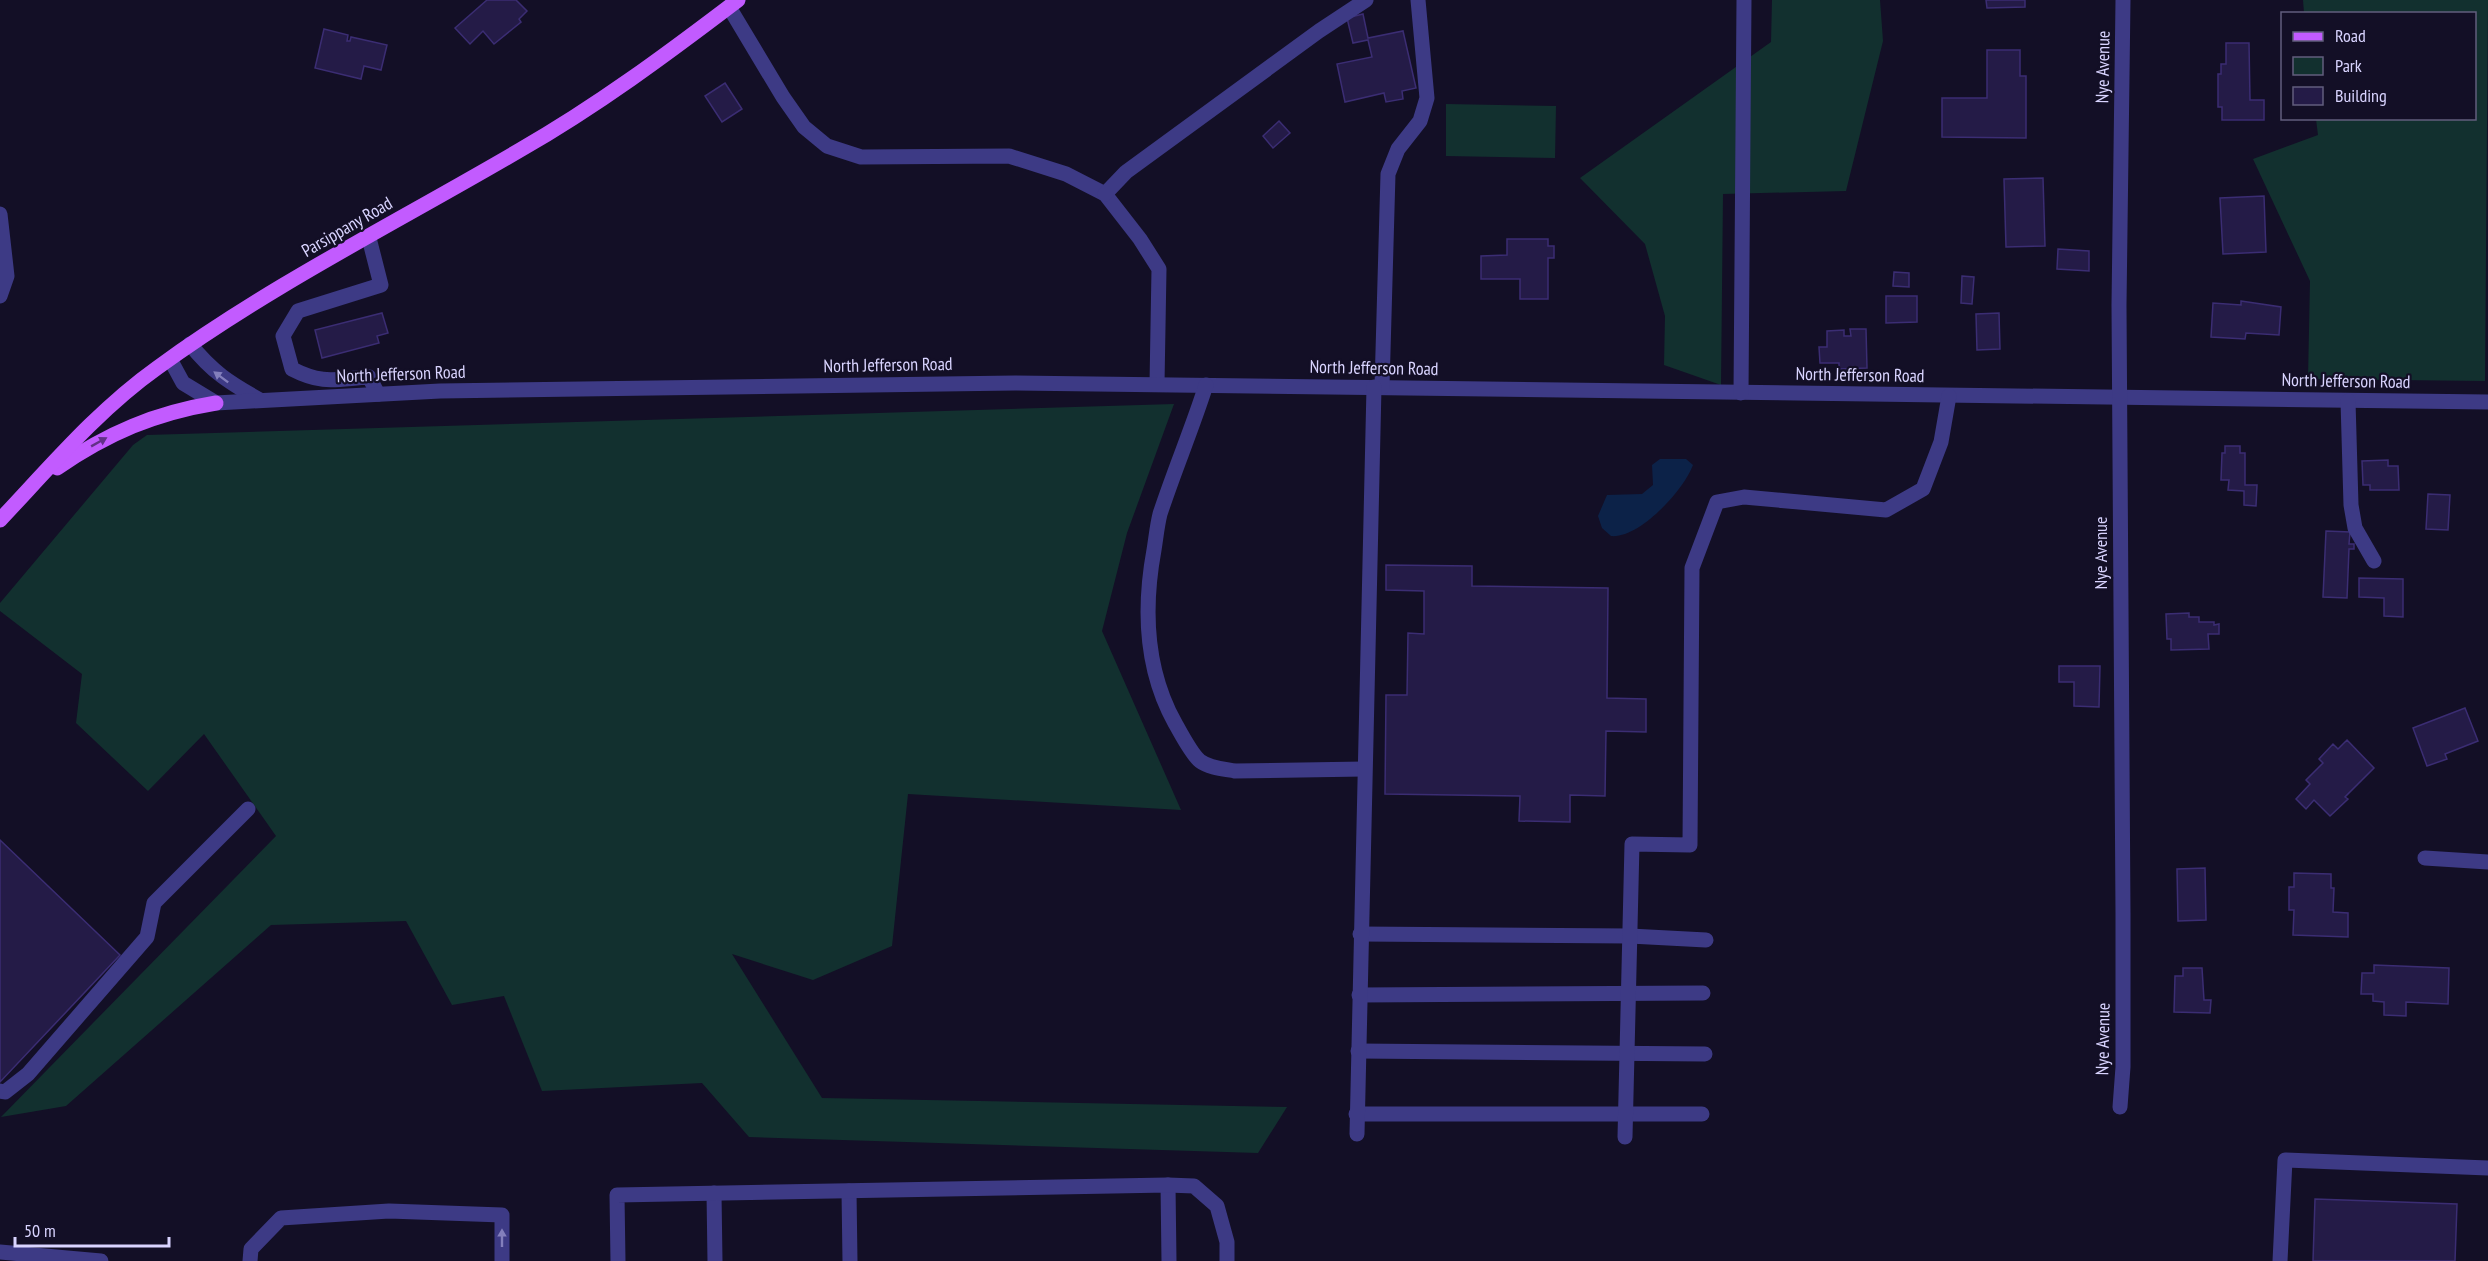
<svg xmlns="http://www.w3.org/2000/svg" width="2488" height="1261" viewBox="0 0 2488 1261" font-family="'PT Sans Narrow',sans-serif">
<style>
.green{fill:#12302f}
.water{fill:#0c2248}
.building{fill:#241b47;stroke:#3b2d73;stroke-width:1.5}
.lines{fill:none;stroke-linecap:round;stroke-linejoin:round}
.minor{stroke:#3d3a85;stroke-width:15}
.major{stroke:#c25bff;stroke-width:15}
.oneway{fill:#837fbc}
.oneway2{fill:#623188}
.labels{text-anchor:middle;stroke-width:4.5;stroke-linejoin:round;paint-order:stroke}
.street-label{font-size:18px;fill:#d9d4ff;stroke:#130f26}
</style>
<rect width="100%" height="100%" fill="#130f26"/>
<g class="green">
<path d="M1772,0H1880L1883,41L1846,191L1723,194L1721,385L1664,365L1665,316L1645,244L1580,178L1771,42Z"/>
<path d="M2303,0H2488L2485,381L2308,379L2310,281L2253,159L2318,135L2316,119L2474,118V14L2304,13Z"/>
<path d="M1446,104L1556,106L1555,158L1446,156Z"/>
<path d="M1174,404L1127,533L1102,631L1181,810L908,794L892,946L813,980L732,954L822,1098L1287,1107L1258,1153L749,1137L702,1083L542,1091L504,996L452,1005L406,921L271,925L66,1106L1,1117L276,836L204,734L148,791L76,723L82,674L0,611V603L133,445L147,435Z"/>
</g>
<path class="water" d="M1660,459H1686L1693,465C1684,490 1639,539 1611,536L1602,528L1598,516L1607,495L1642,494L1653,485L1652,465Z"/>
<g class="building">
<path d="M487,0H516L527,11L519,19L521,22L494,44L483,31L470,44L455,28Z"/>
<path d="M1986,0H2025V7L1987,8Z"/>
<path d="M1363,14L1368,38L1403,31L1416,88L1402,91L1403,99L1386,102L1384,93L1345,102L1337,64L1372,57L1368,40L1353,43L1347,18Z"/>
<path d="M324,29L348,35L347,41H350L351,37L387,45L381,70L364,66L361,79L315,68Z"/>
<path d="M2226,43H2249L2250,100H2264V120H2222V107H2218V74H2221V64H2226Z"/>
<path d="M1987,50H2020V76H2026V138L1942,137V98H1987Z"/>
<path d="M725,83L742,109L722,122L705,96Z"/>
<path d="M1279,121L1290,133L1273,148L1263,136Z"/>
<path d="M2043,178L2045,246L2006,247L2004,179Z"/>
<path d="M2264,196L2266,252L2223,254L2220,198Z"/>
<path d="M1507,239H1548V246H1554V258H1548V299H1520V279H1481V256L1507,255Z"/>
<path d="M2058,249L2089,251V271L2057,269Z"/>
<path d="M1894,272L1909,273V287L1893,286Z"/>
<path d="M1962,276L1974,277L1972,304L1961,303Z"/>
<path d="M1886,296H1917V322L1886,323Z"/>
<path d="M2241,301L2281,307L2279,335L2246,333L2245,339L2211,337L2213,303L2241,305Z"/>
<path d="M382,313L388,333L377,336L379,343L322,358L315,330Z"/>
<path d="M1999,313L2000,349L1977,350L1976,314Z"/>
<path d="M1850,329H1866L1867,368L1839,369V363H1820L1819,347H1827V331L1844,330V336H1851Z"/>
<path d="M2225,446H2240V453H2245V485H2257L2256,506L2244,505V491L2228,490L2229,480H2221L2222,453H2225Z"/>
<path d="M2388,460V466H2398L2399,490H2370V485H2363L2362,461Z"/>
<path d="M2428,494L2450,495L2448,530L2426,529Z"/>
<path d="M2326,531L2350,532L2349,544H2354V549H2349L2347,598L2323,597Z"/>
<path d="M1386,565L1472,566V586L1608,588L1607,698L1646,699V732L1606,731L1605,796L1570,795V822L1519,821L1520,796L1385,794L1386,695H1407L1408,633L1424,634V591L1386,590Z"/>
<path d="M2359,578L2403,579V617L2384,616V598L2359,597Z"/>
<path d="M2189,613V617H2199V622H2214V625L2219,624V634H2208L2209,649L2171,650V639H2167L2166,614Z"/>
<path d="M2059,666H2100L2099,707L2074,706V682H2059Z"/>
<path d="M2465,708L2478,741L2445,754L2447,759L2427,766L2413,728Z"/>
<path d="M2347,740L2374,768L2345,797L2348,799L2330,816L2314,800L2306,809L2296,799L2310,784L2306,780L2323,763L2319,759L2333,744L2338,749Z"/>
<path d="M0,840L120,955L0,1082Z"/>
<path d="M2205,868L2206,920L2178,921L2177,869Z"/>
<path d="M2294,873L2331,874V888H2334L2333,912L2348,913V937L2293,935L2294,910H2289V887H2294Z"/>
<path d="M2374,965L2449,968L2448,1004L2406,1002V1016L2384,1015V1002L2373,1001V994H2361L2362,973H2374Z"/>
<path d="M2183,968H2202L2204,1000H2211L2210,1013L2174,1012L2175,976H2183Z"/>
<path d="M2315,1199L2457,1204L2455,1261H2313Z"/>
</g>
<g class="lines">
<g class="minor">
<path d="M729,7L783,97L804,127L827,146L861,157L1009,156L1066,174L1105,194L1140,239L1159,269L1157,384"/>
<path d="M1105,194L1126,172L1319,31L1366,0"/>
<path d="M0,214L7,276L0,296"/>
<path d="M369,238L381,285L298,311L283,336L292,369C323,385 336,379 369,377L378,394"/>
<path d="M190,344C212,372 230,383 260,400"/>
<path d="M170,359L183,383L216,403L440,391L1015,383L2488,402"/>
<path d="M1206,385C1192,429 1174,471 1160,514C1157,526 1156,538 1154,550C1143,610 1145,669 1175,723C1180,732 1192,755 1200,761C1209,768 1224,769 1235,771L1364,769"/>
<path d="M1382,387L1388,174L1398,149L1420,121L1427,98L1418,0"/>
<path d="M1741,393L1744,0"/>
<path d="M2348,401L2351,505L2355,528L2374,561"/>
<path d="M2425,858L2488,862"/>
<path d="M1360,934L1630,936L1706,940"/>
<path d="M1359,995L1703,993"/>
<path d="M1358,1051L1705,1054"/>
<path d="M0,1091L5,1092L28,1074L147,937L154,903L248,809"/>
<path d="M2120,1107L2123,1067V913L2119,305L2123,0"/>
<path d="M1356,1114H1702"/>
<path d="M1357,1134L1374,387"/>
<path d="M1625,1137L1632,844L1690,845L1692,568L1717,502L1744,497L1886,510L1923,489L1941,442L1949,396"/>
<path d="M1168,1185L1169,1261"/>
<path d="M849,1191L850,1261"/>
<path d="M714,1193L715,1261"/>
<path d="M0,1252L101,1261"/>
<path d="M250,1261L251,1249L281,1218L389,1211L502,1215V1261"/>
<path d="M618,1261L617,1195L1168,1185L1194,1186L1217,1206L1227,1242V1261"/>
<path d="M2280,1261L2285,1160L2488,1168"/>
</g>
<g class="major">
<path d="M57,468C108,433 155,413 216,403"/>
<path d="M0,520C50,467 98,410 157,368C271,285 399,221 520,150C597,106 667,54 738,0"/>
</g>
</g>
<defs><path id="oneway-solid" d="M-6-.8H1V-3.2L6.5 0L1 3.2V.8H-6Z" transform="scale(1.5)"/></defs>
<g class="oneway">
<use href="#oneway-solid" transform="translate(221 377) rotate(-143)"/>
<use href="#oneway-solid" transform="translate(502 1238) rotate(-90)"/>
</g>
<use class="oneway2" href="#oneway-solid" transform="translate(99 442) rotate(-29)"/>
<g class="labels">
<g class="street-label">
<text transform="translate(2103 67) rotate(-89)" y="6">Nye Avenue</text>
<text transform="translate(347 227) rotate(-30)" y="6">Parsippany Road</text>
<text transform="translate(888 365) rotate(-1)" y="6">North Jefferson Road</text>
<text transform="translate(1374 368) rotate(1)" y="6">North Jefferson Road</text>
<text transform="translate(401 374) rotate(-2)" y="6">North Jefferson Road</text>
<text transform="translate(1860 375) rotate(1)" y="6">North Jefferson Road</text>
<text transform="translate(2346 381) rotate(1)" y="6">North Jefferson Road</text>
<text transform="translate(2101 553) rotate(-90)" y="6">Nye Avenue</text>
<text transform="translate(2103 1039) rotate(-89)" y="6">Nye Avenue</text>
</g>
</g>
<rect x="2281" y="12" width="195" height="108" fill="#130f26" stroke="#625e7d" stroke-width="1.5"/>
<rect x="2293" y="32" width="30" height="9" fill="#c25bff" stroke="#625e7d" stroke-width="1.5"/>
<text x="2335" y="42" font-size="18" fill="#d9d4ff">Road</text>
<rect x="2293" y="57" width="30" height="18" fill="#12302f" stroke="#625e7d" stroke-width="1.5"/>
<text x="2335" y="72" font-size="18" fill="#d9d4ff">Park</text>
<rect x="2293" y="87" width="30" height="18" fill="#241b47" stroke="#625e7d" stroke-width="1.5"/>
<text x="2335" y="102" font-size="18" fill="#d9d4ff">Building</text>
<path d="M15 1237v9h154v-9" fill="none" stroke="#d9d4ff" stroke-width="3"/>
<text x="24" y="1237" font-size="18" fill="#d9d4ff" stroke="#130f26" stroke-width="4.5" paint-order="stroke">50 m</text>
</svg>
